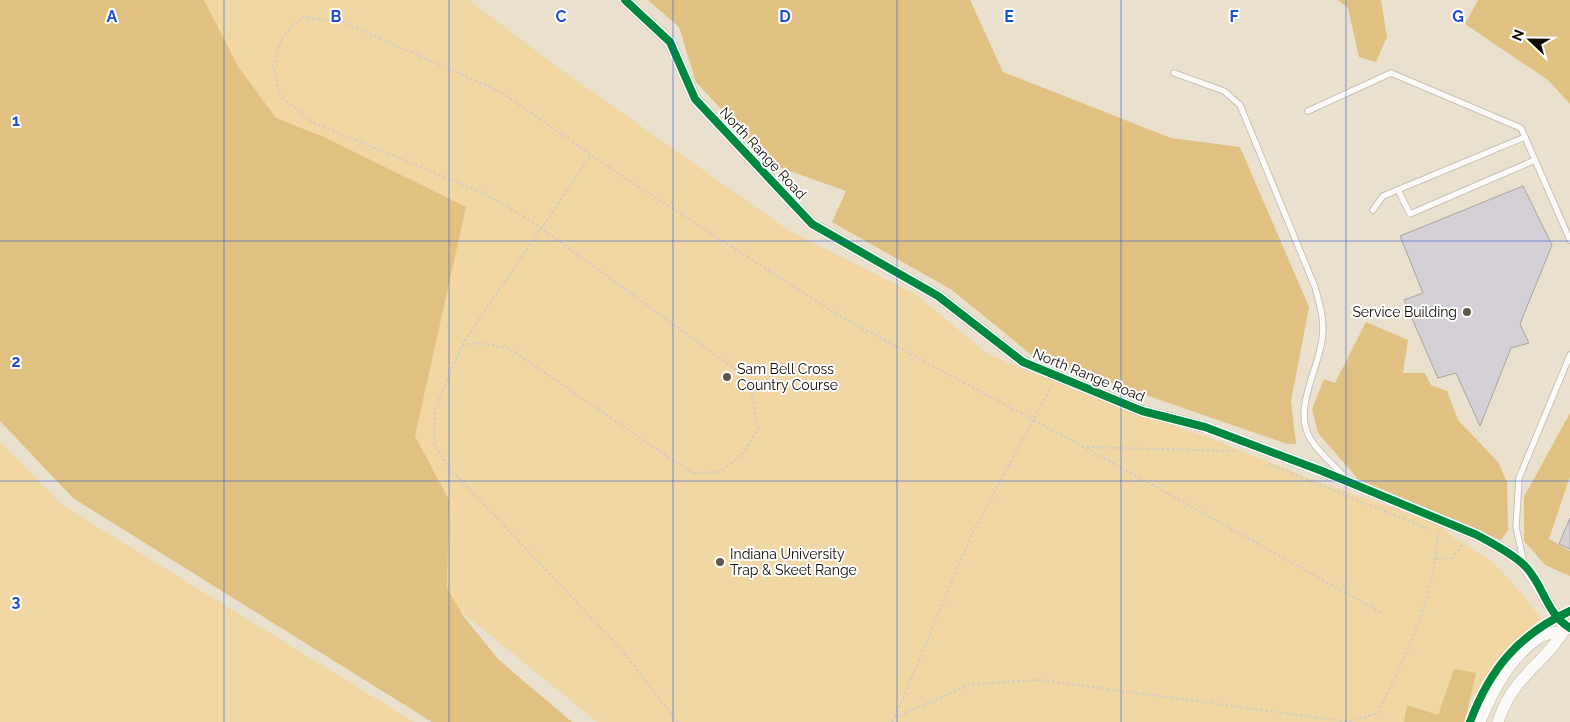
<svg xmlns="http://www.w3.org/2000/svg" width="1570" height="722" viewBox="0 0 1570 722" font-family="Raleway,sans-serif">
<style>
.green{fill:#f1d7a4}
.forest{fill:#e0c182}
.building{fill:#d4d0d6;stroke:#a8a4a1}
.lines{fill:none;stroke-linecap:round;stroke-linejoin:round}
.service-casing{stroke:#beb6a9;stroke-width:7}
.minor-casing{stroke:#beb6a9;stroke-width:12}
.path{stroke:#d0ccc7;stroke-width:2;stroke-dasharray:2.5 2.5;stroke-linecap:butt}
.service{stroke:#fcfaf8;stroke-width:5.5}
.minor{stroke:#fcfaf8;stroke-width:11}
.cycleway-casing{stroke:#fff;stroke-width:11}
.cycleway{stroke:#00873e;stroke-width:8}
.grid{fill:none;stroke:#1d4ed8;stroke-width:1;stroke-opacity:0.55}
.poi-dot{fill:#5d564a;stroke:#fff;stroke-width:2}
.labels{text-anchor:middle;stroke-width:4;stroke-linejoin:round;paint-order:stroke}
.street-label{font-size:14px;fill:#110b03;stroke:#fff}
.poi-label{font-size:14px;fill:#110b03;stroke:#fff;text-anchor:start}
.grid-label{font-size:16px;text-anchor:middle;font-weight:bold;fill:#1d4ed8;stroke:#fff;stroke-width:4;stroke-linejoin:round;paint-order:stroke}
</style>
<rect width="100%" height="100%" fill="#e9e0ce"/>
<g class="green">
<path d="M195,0H469L556,66L788,230L915,294L988,354L1029,372L1065,383L1158,421L1205,436L1306,477L1438,524C1453,541 1478,549 1495,565C1512,580 1526,600 1541,618L1499,659L1461,714L1460,722H597L431,587L259,115Z"/>
<path d="M0,441L62,505L414,722H0Z"/>
</g>
<g class="forest">
<path d="M0,0H204L239,68L276,118L326,138L466,207L415,436L449,500L447,588L464,617L499,660L572,722H432L73,498L0,421Z"/>
<path d="M648,0H970L1003,72L1171,138L1240,147L1309,307L1291,401L1296,444H1287L1033,356L952,290L832,222L846,191L773,165L696,82L679,27Z"/>
<path d="M1338,0H1381L1387,37L1376,62L1359,57L1348,8Z"/>
<path d="M1478,0H1570V104L1548,80L1465,24Z"/>
<path d="M1366,322L1408,340L1403,373H1425L1431,385L1447,391L1458,420L1498,462L1507,482L1508,530L1501,540L1358,479L1318,433L1312,409L1324,379L1335,383Z"/>
<path d="M1570,413V476L1549,539L1570,551V576L1545,565L1524,541V497Z"/>
<path d="M1454,669L1476,673L1465,722H1404L1407,705L1438,715Z"/>
</g>
<g class="building">
<path d="M1523,186L1552,245L1520,324L1529,343L1511,348L1480,426L1456,373L1438,378L1404,300L1423,293L1400,236Z"/>
<path d="M1570,518V549L1559,544Z"/>
</g>
<g class="lines">
<g class="service-casing">
<g id="service">
<path d="M1174,73L1224,91L1240,105L1315,287C1320,305 1325,321 1322,340C1318,371 1292,410 1311,440C1320,454 1334,465 1345,477"/>
<path d="M1308,111L1391,73L1521,128L1570,240"/>
<path d="M1398,190L1410,214L1535,160"/>
<path d="M1373,210L1383,196L1525,137"/>
<path d="M1524,564L1516,527L1519,478L1570,355"/>
</g>
</g>
<g class="minor-casing">
<g id="minor">
<path d="M625,0L670,42L695,99L812,224L938,296L1023,362L1142,411L1205,427L1322,471L1477,535C1492,544 1515,553 1526,568C1541,588 1549,612 1569,628"/>
<path d="M1480,722C1492,691 1511,656 1540,637C1549,632 1561,632 1570,628"/>
<path d="M1498,722C1512,677 1542,666 1564,631"/>
</g>
</g>
<g class="path">
<path d="M462,345L591,155"/>
<path d="M1086,448L1384,614"/>
<path d="M1268,464L1429,529"/>
<path d="M1436,559L1452,558L1464,543"/>
<path d="M895,717L971,536L1052,385"/>
<path d="M678,722L620,648L453,472L434,445L435,410L462,345L480,343L508,348L692,473L720,472L743,453L758,429L752,394L739,372L530,220L483,193L312,122L280,96L273,66L282,37L302,17L343,22L501,92L616,172L836,314L1084,447L1234,451"/>
<path d="M892,722L894,718L971,684L1041,680L1349,722L1378,713C1407,653 1434,600 1438,532"/>
</g>
<use href="#service" class="service"/>
<use href="#minor" class="minor"/>
<g class="cycleway-casing">
<g id="cycleway">
<path d="M625,0L670,42L695,99L812,224L938,296L1023,362L1142,411L1205,427L1322,471L1477,535C1493,544 1510,552 1524,565C1543,583 1546,614 1570,628"/>
<path d="M1470,722C1490,669 1518,635 1570,611"/>
</g>
</g>
<use href="#cycleway" class="cycleway"/>
</g>
<path class="grid" d="M224,0V722M449,0V722M673,0V722M897,0V722M1121,0V722M1346,0V722M0,241H1570M0,481H1570"/>
<g class="poi-dot">
<circle cx="1467" cy="312" r="5"/>
<circle cx="727" cy="377" r="5"/>
<circle cx="720" cy="562" r="5"/>
</g>
<g class="labels">
<g class="street-label">
<text transform="translate(763 153) rotate(47)" y="5">North Range Road</text>
<text transform="translate(1089 375) rotate(22)" y="5">North Range Road</text>
</g>
<g class="poi-label">
<text x="1457" y="317" text-anchor="end">Service Building</text>
<text x="737" y="374">Sam Bell Cross<tspan x="737" dy="16">Country Course</tspan></text>
<text x="730" y="559">Indiana University<tspan x="730" dy="16">Trap &amp; Skeet Range</tspan></text>
</g>
</g>
<g class="grid-label">
<text x="112" y="22">A</text>
<text x="336" y="22">B</text>
<text x="561" y="22">C</text>
<text x="785" y="22">D</text>
<text x="1009" y="22">E</text>
<text x="1234" y="22">F</text>
<text x="1458" y="22">G</text>
<text x="16" y="126">1</text>
<text x="16" y="367">2</text>
<text x="16" y="607">3</text>
</g>
<g transform="translate(1530 40) rotate(292)" stroke="#ffffff" stroke-width="4" paint-order="stroke">
<path d="M0-4L9 19L0 12L-9 19Z" fill="#110b03"/>
<text y="-8" font-size="14" font-weight="bold" text-anchor="middle" fill="#110b03">N</text>
</g>
</svg>
